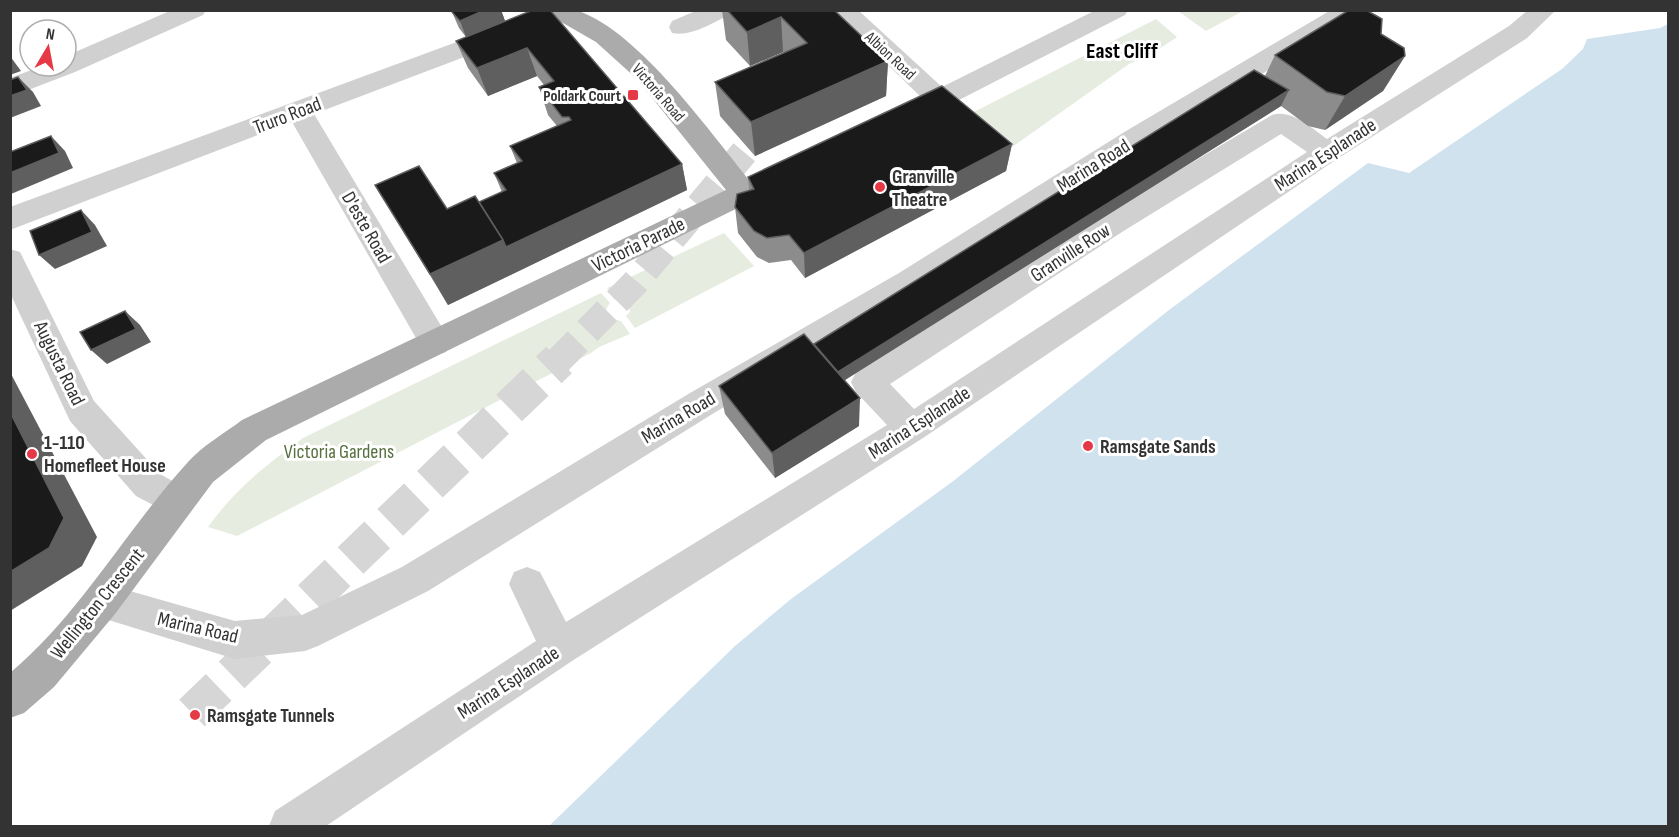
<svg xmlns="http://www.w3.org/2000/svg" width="1679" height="837" viewBox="0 0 1679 837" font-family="'Sofia Sans Condensed',sans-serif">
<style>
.green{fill:#e6ecdf}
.water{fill:#cfe2ee}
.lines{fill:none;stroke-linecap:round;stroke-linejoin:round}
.minor-tunnel-far1{stroke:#d6d6d6;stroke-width:28;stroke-dasharray:28 14;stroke-linecap:butt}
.minor-tunnel{stroke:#d6d6d6;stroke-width:37;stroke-dasharray:37 18;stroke-linecap:butt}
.minor{fill:#d0d0d0;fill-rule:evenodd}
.major{fill:#ababab;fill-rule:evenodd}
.wall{fill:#8c8c8c}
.shaded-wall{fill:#5f5f5f}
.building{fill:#1a1a1a;stroke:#5f5f5f;stroke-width:1.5}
.poi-dot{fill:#e63946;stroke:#fff;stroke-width:2}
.labels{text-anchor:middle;stroke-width:6;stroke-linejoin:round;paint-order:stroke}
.far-street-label{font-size:16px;fill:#333;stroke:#fff}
.far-poi-label{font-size:16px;font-weight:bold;fill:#333;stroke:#fff;text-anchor:end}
.street-label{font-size:20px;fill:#333;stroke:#fff}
.poi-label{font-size:20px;font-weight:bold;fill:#333;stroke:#fff;text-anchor:start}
.park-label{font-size:20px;fill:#56703f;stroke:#fff}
.far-district-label{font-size:22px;font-weight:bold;fill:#000;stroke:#fff}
</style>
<rect width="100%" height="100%" fill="#fff"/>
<g class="green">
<path d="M1180,11V10L1243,11L1206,31L1178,11Z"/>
<path d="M1156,19L1177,37L1156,51L1129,64L1008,150L970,114Z"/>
<path d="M724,233L754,266L635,328L626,316L630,312L628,301L614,299L607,288Z"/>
<path d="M601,293L610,303C600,315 610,319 621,321L630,334L599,347L591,353L237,536L208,527C237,487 264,467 303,438Z"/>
</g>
<path class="water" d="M1668,24V826H549L735,646L791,599L952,482L1169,310L1368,163L1409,173L1562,69L1583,49L1587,39L1660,28Z"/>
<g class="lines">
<path class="minor-tunnel-far1" d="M558,361L634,284L777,113"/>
<path class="minor-tunnel" d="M192,713L559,360"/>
<g class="minor">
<path d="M172,10H206L203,15L75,72L10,97V78L42,66H66V56Z"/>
<path d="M698,10H732L729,15C712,23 691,37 672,33L669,27L672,21Z"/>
<path d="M831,10H858L942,87L1096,10H1128L1125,15L920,120L911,123L902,120L898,114L902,108L922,98Z"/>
<path d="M1331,10H1361L1358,15L1146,145L921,289L714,413L428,591L318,646L305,651L235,659L89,614L84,601L89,588L102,583L235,621L302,615L402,567L690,393L899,273L1126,131Z"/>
<path d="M1528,10H1556L1527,38L1337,159L923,438L572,661L326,826H269L275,811L536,641L509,584L514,572L527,567L540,572L566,622L887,425L856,392L851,382L856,372L1102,216L1272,115C1292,109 1311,128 1327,139L1509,26ZM1281,134L1307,152L914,409L890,384L1122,232Z"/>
<path d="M500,26L509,28L512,34L509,40L314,114L446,334L451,343L446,352L435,356L424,352L292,122L10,230V207Z"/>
<path d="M10,249L20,252L94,401L160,474L190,491L195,502L190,513L178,518L136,496L70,421L10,293Z"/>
</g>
<path class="major" d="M546,10C556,10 569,8 578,11C639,31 713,136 754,186L758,193L754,200L266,440L213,482L115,614L54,687L24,713L10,718V673C81,613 126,530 188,462C202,446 225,433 242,420L726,190L637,79L596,42L549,15Z"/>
</g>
<g class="wall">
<path d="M455,10H501L505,21L466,37L459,28L452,12Z"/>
<path d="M533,10L682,164L687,190L448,305L375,185L447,209L479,202L502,192L494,173L517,163L510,146L557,126L548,115L539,87L544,85L537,76L488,96L468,68L456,41Z"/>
<path d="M722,10H834L888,61L886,96L755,156L720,116L715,82L784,53L783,52L750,66L726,40Z"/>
<path d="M1381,34L1405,56L1383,91L1325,130L1308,126L1281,106L845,380L859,426L775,478L725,414L719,386L814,344L1265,76L1275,55Z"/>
<path d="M1012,144L1006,171L805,278L791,260L769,263L757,257L738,233L735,207L749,190L748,177Z"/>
</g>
<g class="shaded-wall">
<path d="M485,10H501L505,21L466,37L460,21Z"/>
<path d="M781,17L783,52L750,66L747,32Z"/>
<path d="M527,48L537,76L488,96L477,68Z"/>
<path d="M10,56L21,71L10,75Z"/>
<path d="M1405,56L1383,91L1325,130L1345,96Z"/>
<path d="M888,61L886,96L755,156L751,122Z"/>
<path d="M18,77L33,92L41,106L10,118V96Z"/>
<path d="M1289,90L1281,106L829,390V377Z"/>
<path d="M51,136L65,151L73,168L11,194L10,173Z"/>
<path d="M1012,144L1006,171L805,278L804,253Z"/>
<path d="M682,164L687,190L448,305L430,274L503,240Z"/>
<path d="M81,210L95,225L107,246L55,269L39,255Z"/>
<path d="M125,311L140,325L151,342L107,364L91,350Z"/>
<path d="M10,372L97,537L82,566L10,611Z"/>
<path d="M860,398L859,426L775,478L772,453Z"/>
</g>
<g class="building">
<path d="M455,10H485L460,21L452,12Z"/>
<path d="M533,10H550L682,164L506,247L503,240L479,202L506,190L494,173L522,161L510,146L571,120L569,117H562L539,87L554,81L527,48L477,68L456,41Z"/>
<path d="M727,10H834L888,61L751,122L715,82L807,43L781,17L747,32Z"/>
<path d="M1349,10H1366L1382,19L1381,34L1404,48L1405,56L1345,96L1327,92L1275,55Z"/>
<path d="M1254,70L1289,90L838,372L814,344Z"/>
<path d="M18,77L27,90L10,96V80Z"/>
<path d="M942,86L1012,144L804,253L789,235L767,238L754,231L735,207L737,194L754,189L748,177Z"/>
<path d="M51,136L59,153L10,173V152Z"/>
<path d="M419,166L447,209L475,196L503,240L430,274L375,185Z"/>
<path d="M81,210L92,232L39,255L30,231Z"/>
<path d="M125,311L136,329L91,350L80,332Z"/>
<path d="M804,334L860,398L772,453L719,386Z"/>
<path d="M10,412L64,518L49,548L10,572Z"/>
</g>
<g class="poi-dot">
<rect x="627" y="89" width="12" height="12" rx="3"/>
<circle cx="880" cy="187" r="6"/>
<circle cx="1088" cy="446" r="6"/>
<circle cx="32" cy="454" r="6"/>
<circle cx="195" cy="715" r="6"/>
</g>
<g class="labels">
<g class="far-street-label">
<text transform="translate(891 55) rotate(43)" y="6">Albion Road</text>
<text transform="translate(659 92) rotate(49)" y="6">Victoria Road</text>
</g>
<g class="far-poi-label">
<text x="621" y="101">Poldark Court</text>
</g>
<g class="street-label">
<text transform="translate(287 115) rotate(-21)" y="7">Truro Road</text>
<text transform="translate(1325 154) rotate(-33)" y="7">Marina Esplanade</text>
<text transform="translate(1093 165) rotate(-32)" y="7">Marina Road</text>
<text transform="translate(367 227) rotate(60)" y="7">D'este Road</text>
<text transform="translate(638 244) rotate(-26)" y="7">Victoria Parade</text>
<text transform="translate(1070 252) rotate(-33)" y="7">Granville Row</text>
<text transform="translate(60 363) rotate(64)" y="7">Augusta Road</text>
<text transform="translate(678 417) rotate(-31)" y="7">Marina Road</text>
<text transform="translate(919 422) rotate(-33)" y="7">Marina Esplanade</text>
<text transform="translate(97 603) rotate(-51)" y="7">Wellington Crescent</text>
<text transform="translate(198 627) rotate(13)" y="7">Marina Road</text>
<text transform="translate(508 682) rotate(-33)" y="7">Marina Esplanade</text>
</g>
<g class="poi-label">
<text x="892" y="183">Granville<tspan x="892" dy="23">Theatre</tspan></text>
<text x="44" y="449">1-110<tspan x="44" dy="23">Homefleet House</tspan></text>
<text x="1100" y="453">Ramsgate Sands</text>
<text x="207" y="722">Ramsgate Tunnels</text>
</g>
<g class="park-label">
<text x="339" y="458">Victoria Gardens</text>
</g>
<g class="far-district-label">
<text x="1122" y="58">East Cliff</text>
</g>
</g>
<rect width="1679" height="837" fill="none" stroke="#333333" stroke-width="24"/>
<g transform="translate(48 48) rotate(10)"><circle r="28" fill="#ffffff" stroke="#adadad" stroke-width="1.5"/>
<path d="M0-4.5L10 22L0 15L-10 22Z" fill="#e63946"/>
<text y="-9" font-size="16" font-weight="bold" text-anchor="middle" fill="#333333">N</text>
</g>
</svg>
